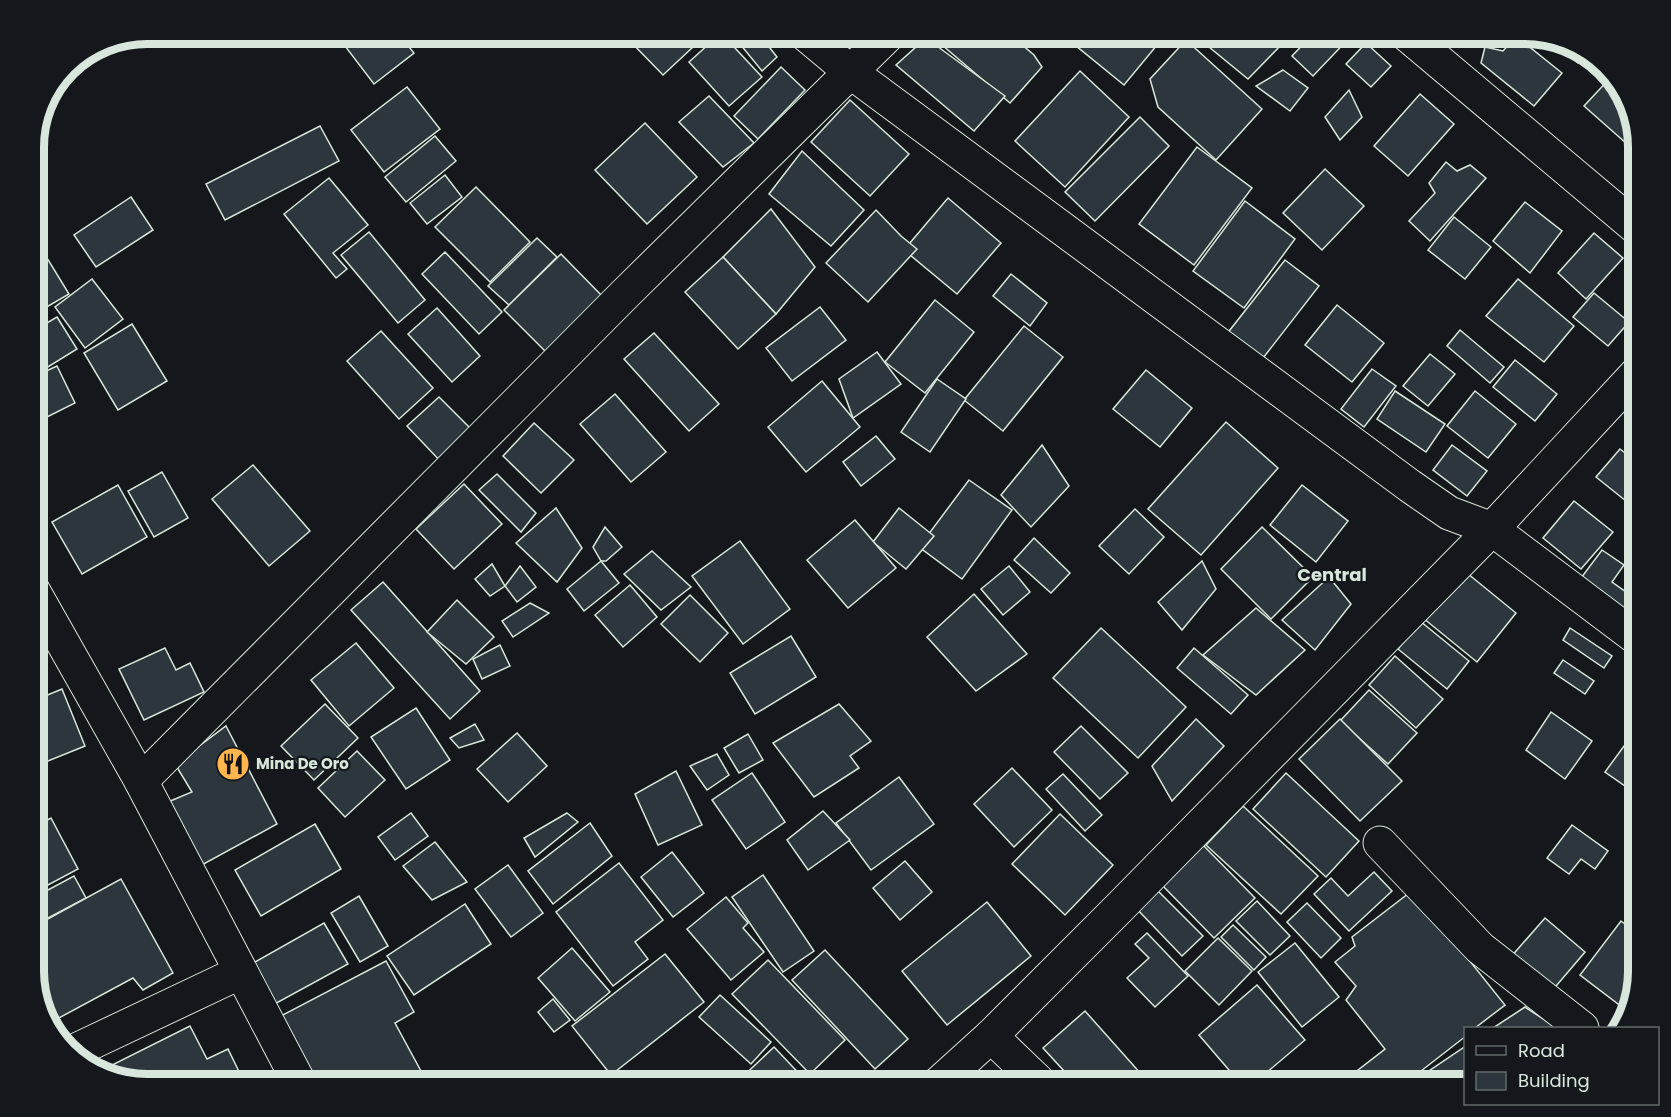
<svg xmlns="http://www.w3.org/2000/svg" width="1671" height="1117" viewBox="0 0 1671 1117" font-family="Poppins,sans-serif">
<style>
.building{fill:#2c363c;stroke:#d8e6dc;stroke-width:1.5}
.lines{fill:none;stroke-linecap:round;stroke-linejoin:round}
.minor-casing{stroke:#d8e6dc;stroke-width:35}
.major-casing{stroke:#d8e6dc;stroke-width:35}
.minor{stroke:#14181c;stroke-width:33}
.major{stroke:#14181c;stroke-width:33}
.labels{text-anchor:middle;stroke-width:4.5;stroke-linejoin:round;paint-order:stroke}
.poi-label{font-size:15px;font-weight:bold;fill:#d8e6dc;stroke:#14181c;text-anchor:start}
.quarter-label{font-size:18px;font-weight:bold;fill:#d8e6dc;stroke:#14181c}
.rim{fill:none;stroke:#d8e6dc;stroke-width:8}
</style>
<rect width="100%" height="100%" fill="#14181c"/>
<g class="building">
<path d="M362,33H398L414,53L374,84L345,46Z"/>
<path d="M635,33H708L663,75L628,39Z"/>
<path d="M721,33L762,77L729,106L689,62Z"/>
<path d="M731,33H758L777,57L762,71Z"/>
<path d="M833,33H859L847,46Z"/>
<path d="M928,33H1008L1034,55L1042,67L1010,103Z"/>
<path d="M1031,33H1050L1041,43Z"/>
<path d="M1084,33H1167L1124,85L1075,45Z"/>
<path d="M1192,33H1277L1285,41L1248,79Z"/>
<path d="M1314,33H1354L1313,76L1292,56Z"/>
<path d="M1452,33H1473L1464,43Z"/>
<path d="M1516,36L1562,73L1534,106L1481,63L1485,47L1503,51Z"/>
<path d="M926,38L1005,96L974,131L896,65Z"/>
<path d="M1186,40L1262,109L1216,160L1158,107L1150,79Z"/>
<path d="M1552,41L1588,52L1578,63Z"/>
<path d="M1366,43L1391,66L1371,87L1346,64Z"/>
<path d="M781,67L805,90L758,139L734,116Z"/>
<path d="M1283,70L1308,88L1290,111L1256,86Z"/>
<path d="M1080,71L1129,117L1065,187L1015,141Z"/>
<path d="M1611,77L1623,90L1635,135L1627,144L1584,106Z"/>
<path d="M407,87L440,129L384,172L351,130Z"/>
<path d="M1349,90L1362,117L1340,140L1325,117Z"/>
<path d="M1420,94L1454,124L1408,176L1374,146Z"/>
<path d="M709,96L754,143L723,167L679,122Z"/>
<path d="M850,100L909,154L870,196L811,142Z"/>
<path d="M1140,117L1169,146L1095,221L1065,192Z"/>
<path d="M645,123L697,177L647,224L595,170Z"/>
<path d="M320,126L339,161L225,220L206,184Z"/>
<path d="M435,136L456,161L406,202L385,177Z"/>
<path d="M1197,147L1252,188L1194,265L1139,224Z"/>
<path d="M802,151L864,210L831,246L769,194Z"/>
<path d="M1446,162L1457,171L1470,165L1486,178L1430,241L1409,221L1435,193L1429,183Z"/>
<path d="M1325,169L1364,206L1322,250L1283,213Z"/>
<path d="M445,175L462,197L427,224L410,203Z"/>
<path d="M329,178L368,225L333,253L347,269L336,278L284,214Z"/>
<path d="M476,187L530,242L490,282L435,227Z"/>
<path d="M131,197L153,230L96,267L74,235Z"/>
<path d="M948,198L1001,243L957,294L904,250Z"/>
<path d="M1245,201L1295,239L1244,308L1193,271Z"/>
<path d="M1525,202L1562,231L1530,273L1493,241Z"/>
<path d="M771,209L815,267L776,314L723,257Z"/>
<path d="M876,210L901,236L917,249L868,302L826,263Z"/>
<path d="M1454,217L1491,247L1465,279L1428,250Z"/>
<path d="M369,232L425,300L398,323L341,255Z"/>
<path d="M1594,233L1623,258L1586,299L1558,273Z"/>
<path d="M537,238L557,257L509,305L488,286Z"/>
<path d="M36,240L69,294L33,315V241Z"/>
<path d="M445,252L502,312L479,334L422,274Z"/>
<path d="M561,254L604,298L548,354L504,310Z"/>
<path d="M723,257L776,314L738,349L685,292Z"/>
<path d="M1285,260L1319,286L1260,362L1226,335Z"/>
<path d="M1011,274L1047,303L1030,326L993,296Z"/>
<path d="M92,279L123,319L85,348L55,307Z"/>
<path d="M1518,279L1574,326L1544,362L1486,316Z"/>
<path d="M1594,293L1629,322L1608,346L1573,317Z"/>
<path d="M935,300L974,332L925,393L885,362Z"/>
<path d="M1337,305L1384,343L1352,382L1305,345Z"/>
<path d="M820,307L846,340L792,381L766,348Z"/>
<path d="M437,308L480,356L452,382L408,334Z"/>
<path d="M57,317L77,349L43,370L33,354V331Z"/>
<path d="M132,324L167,381L118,410L84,353Z"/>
<path d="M1024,326L1063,357L1003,431L964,400Z"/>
<path d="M1460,330L1504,367L1490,383L1447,346Z"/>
<path d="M381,331L433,388L399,419L347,361Z"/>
<path d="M654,333L719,404L689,431L624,359Z"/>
<path d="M877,352L901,384L853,418L839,379Z"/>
<path d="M1430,354L1455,374L1428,406L1403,386Z"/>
<path d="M1515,360L1557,394L1535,421L1493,387Z"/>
<path d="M57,366L75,403L33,424V377Z"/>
<path d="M1372,369L1396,386L1364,427L1341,409Z"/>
<path d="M1146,370L1192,408L1160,447L1113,409Z"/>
<path d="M937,379L966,399L930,452L901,432Z"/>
<path d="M822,381L860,427L806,472L768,427Z"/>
<path d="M1395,391L1445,424L1426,452L1377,419Z"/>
<path d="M1475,391L1516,424L1488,458L1447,426Z"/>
<path d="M615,394L666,452L631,482L580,424Z"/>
<path d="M439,397L475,433L443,464L407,426Z"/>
<path d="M1226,422L1278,468L1201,555L1148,509Z"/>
<path d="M534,423L574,460L541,493L503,456Z"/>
<path d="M876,436L895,459L861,486L843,462Z"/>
<path d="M1042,445L1069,486L1031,527L1001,495Z"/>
<path d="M1452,445L1487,471L1467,496L1433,470Z"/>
<path d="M1620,449L1638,463V497L1631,505L1596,477Z"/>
<path d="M253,465L310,531L269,566L212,499Z"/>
<path d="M162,472L188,518L154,537L128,491Z"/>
<path d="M497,474L536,513L521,532L479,490Z"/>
<path d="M969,480L1012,510L962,579L919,547Z"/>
<path d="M464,484L502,524L454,569L416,529Z"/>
<path d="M118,485L147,537L82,574L52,522Z"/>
<path d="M1302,485L1348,521L1316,562L1270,525Z"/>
<path d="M1574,501L1613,532L1581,569L1543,538Z"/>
<path d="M556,508L582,548L557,582L516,543Z"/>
<path d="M899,508L934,536L906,569L873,542Z"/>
<path d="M1135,509L1164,537L1129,574L1099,546Z"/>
<path d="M855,520L896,568L848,608L807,560Z"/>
<path d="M605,527L622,547L606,561H601L593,547Z"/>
<path d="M1262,527L1313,577L1271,619L1221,569Z"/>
<path d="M1034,538L1070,573L1051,593L1014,560Z"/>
<path d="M740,541L790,609L743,644L692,576Z"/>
<path d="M1602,550L1624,565L1612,582L1633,597L1617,617L1575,586Z"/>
<path d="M652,551L691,587L661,610L624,574Z"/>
<path d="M601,561L619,583L584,611L567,589Z"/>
<path d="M1202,561L1216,589L1182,630L1158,602Z"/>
<path d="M492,564L505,586L490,596L475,579Z"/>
<path d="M520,566L536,587L517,602L505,586Z"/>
<path d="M1009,566L1030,592L1003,615L981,589Z"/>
<path d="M1462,569L1516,613L1477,662L1423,618Z"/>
<path d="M1329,577L1351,604L1315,650L1282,620Z"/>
<path d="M383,582L480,691L450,719L351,610Z"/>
<path d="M630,585L657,617L623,647L595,615Z"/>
<path d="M974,594L1027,654L976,691L927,637Z"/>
<path d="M690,595L728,633L700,662L661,624Z"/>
<path d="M1638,598V624L1625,614Z"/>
<path d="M457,600L494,637L466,664L427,632Z"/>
<path d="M530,603L549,613L513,637L502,621Z"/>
<path d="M1256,608L1305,650L1256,695L1203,655Z"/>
<path d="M1420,621L1469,661L1447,689L1398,649Z"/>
<path d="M1101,628L1186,707L1138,758L1053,678Z"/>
<path d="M1570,628L1612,656L1604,668L1563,640Z"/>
<path d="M791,636L816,677L755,714L730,673Z"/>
<path d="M356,643L394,688L349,726L311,680Z"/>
<path d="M500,645L510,666L482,679L473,659Z"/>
<path d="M165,648L176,670L190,663L204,692L144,720L119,669Z"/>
<path d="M1194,648L1248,695L1231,714L1177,668Z"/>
<path d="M1395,656L1443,699L1416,728L1369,685Z"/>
<path d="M1563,660L1594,681L1585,694L1554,673Z"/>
<path d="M62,689L85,746L33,767V701Z"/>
<path d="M1369,690L1417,733L1388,764L1340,721Z"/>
<path d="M325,704L358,738L314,780L281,746Z"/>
<path d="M839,704L871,741L850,756L859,768L814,797L773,743Z"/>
<path d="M416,708L450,760L406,789L371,737Z"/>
<path d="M1551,712L1592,741L1565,779L1526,750Z"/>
<path d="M1196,719L1224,746L1172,801L1152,766Z"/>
<path d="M1340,719L1402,781L1360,821L1299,759Z"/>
<path d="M475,724L484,740L459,748L450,738Z"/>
<path d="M226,726L277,824L200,866L168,802L192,792L175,764Z"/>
<path d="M1081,726L1128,773L1100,799L1054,752Z"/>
<path d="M1638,727V795L1605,772Z"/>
<path d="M517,733L547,766L508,802L477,769Z"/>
<path d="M748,734L763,760L739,773L724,748Z"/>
<path d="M357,751L385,780L345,817L318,788Z"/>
<path d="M717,754L729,775L707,790L690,766Z"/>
<path d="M1012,768L1052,810L1014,847L974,804Z"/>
<path d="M676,771L702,825L658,845L635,794Z"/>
<path d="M752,773L785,822L746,849L712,800Z"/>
<path d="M1286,773L1359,841L1326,877L1253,809Z"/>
<path d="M1063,774L1102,815L1085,831L1046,789Z"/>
<path d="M899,777L934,824L871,870L836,823Z"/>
<path d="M1243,806L1318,876L1281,914L1206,845Z"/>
<path d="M823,811L850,840L808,870L787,840Z"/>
<path d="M411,813L428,836L395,860L378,837Z"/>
<path d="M567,813L578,822L535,857L524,838Z"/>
<path d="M1060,814L1113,865L1065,915L1012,864Z"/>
<path d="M51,818L78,869L33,893V828Z"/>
<path d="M590,823L612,856L553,904L528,871Z"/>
<path d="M315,824L341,869L261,916L235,870Z"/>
<path d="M1572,825L1608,851L1595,869L1581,859L1569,874L1547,858Z"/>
<path d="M435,842L467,882L432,900L403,866Z"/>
<path d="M1201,843L1255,898L1214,938L1160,883Z"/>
<path d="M672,852L704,893L673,917L641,877Z"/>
<path d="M905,861L932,892L900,920L873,888Z"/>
<path d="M619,863L663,920L635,942L648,959L613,986L556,912Z"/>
<path d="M508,865L543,913L511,937L475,889Z"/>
<path d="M1374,872L1392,891L1349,931L1314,894L1331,878L1348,896Z"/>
<path d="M763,875L814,951L783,972L732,897Z"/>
<path d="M74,876L86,898L33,926V898Z"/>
<path d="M121,879L173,973L143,990L133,978L57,1019L33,976V927Z"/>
<path d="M1153,886L1203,936L1182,956L1133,905Z"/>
<path d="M1413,890L1505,1005L1475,1028H1466V1036L1412,1078L1417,1084H1340L1385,1049L1346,1000L1356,986L1335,962L1355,946L1352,937Z"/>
<path d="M359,896L388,946L360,962L331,913Z"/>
<path d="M726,897L748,923L743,928L764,952L731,980L687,929Z"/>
<path d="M1257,901L1290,936L1270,955L1236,921Z"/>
<path d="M987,902L1031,956L947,1025L902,971Z"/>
<path d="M1307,903L1341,938L1321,958L1287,922Z"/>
<path d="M465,904L491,944L414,995L387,956Z"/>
<path d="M1545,918L1585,952L1551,992L1510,958Z"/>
<path d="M1621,921L1638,934V971L1626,1010L1580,975Z"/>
<path d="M324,923L348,964L271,1006L248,966Z"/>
<path d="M1233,925L1266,957L1254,970L1221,937Z"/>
<path d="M1147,933L1188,976L1155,1007L1127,978L1149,958L1135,944Z"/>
<path d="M1218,938L1252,971L1219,1005L1185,971Z"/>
<path d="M1295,943L1339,997L1302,1027L1258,972Z"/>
<path d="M572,948L610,992L575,1021L538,978Z"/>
<path d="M825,950L908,1039L875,1069L792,980Z"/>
<path d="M665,954L704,1002L611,1075L572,1026Z"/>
<path d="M768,960L845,1040L810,1074L732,994Z"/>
<path d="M386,961L414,1012L395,1023L428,1084H312L277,1018Z"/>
<path d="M1257,985L1305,1040L1253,1084H1241L1199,1035Z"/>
<path d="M720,995L771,1042L751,1064L699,1017Z"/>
<path d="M553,999L570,1020L554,1032L538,1012Z"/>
<path d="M1525,1007L1557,1028H1493Z"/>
<path d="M1085,1011L1150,1084H1076L1043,1048Z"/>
<path d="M190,1026L207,1059L228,1049L245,1084H146L102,1070Z"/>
<path d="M1466,1046V1084H1421L1417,1079Z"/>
<path d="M774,1047L809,1084H735Z"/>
</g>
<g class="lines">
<g class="minor-casing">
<g id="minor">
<path d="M804,33L852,73L1410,486L1449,513L1492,529L1638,639"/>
<path d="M1405,33L1638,229"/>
<path d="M141,781L625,294L890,33"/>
<path d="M1380,843L1480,948L1582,1028"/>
<path d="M991,1036L1041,1084"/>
<path d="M72,1052L241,972"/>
<path d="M938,1084L991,1036L1120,907L1492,529L1638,372"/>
</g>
</g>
<g class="major-casing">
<path id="major" d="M33,590L141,781L300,1084"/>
</g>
<use href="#minor" class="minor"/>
<use href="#major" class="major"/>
</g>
<defs>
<g id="restaurant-disc" transform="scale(1.725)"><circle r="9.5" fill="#ffb74d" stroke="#14181c"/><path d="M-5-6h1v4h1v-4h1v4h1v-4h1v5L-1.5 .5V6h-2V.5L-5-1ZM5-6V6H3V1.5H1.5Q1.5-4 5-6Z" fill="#111"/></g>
</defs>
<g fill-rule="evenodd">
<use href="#restaurant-disc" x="233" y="764"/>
</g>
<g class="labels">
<g class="poi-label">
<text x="256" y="769">Mina De Oro</text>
</g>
<g class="quarter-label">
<text x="1332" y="581">Central</text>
</g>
</g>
<path d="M0 0H1671V1117H0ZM147 44H1525A103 103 0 0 1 1628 147V971A103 103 0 0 1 1525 1074H147A103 103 0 0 1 44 971V147A103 103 0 0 1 147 44Z" fill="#14181c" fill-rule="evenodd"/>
<path class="rim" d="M147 44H1525A103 103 0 0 1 1628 147V971A103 103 0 0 1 1525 1074H147A103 103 0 0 1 44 971V147A103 103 0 0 1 147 44Z"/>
<rect x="1464" y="1027" width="195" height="78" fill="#14181c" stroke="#626a69" stroke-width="1.5"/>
<rect x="1476" y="1046" width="30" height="9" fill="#14181c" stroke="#626a69" stroke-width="1.5"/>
<text x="1518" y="1057" font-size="18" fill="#d8e6dc">Road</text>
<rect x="1476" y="1072" width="30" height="18" fill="#2c363c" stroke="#626a69" stroke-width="1.5"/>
<text x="1518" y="1087" font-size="18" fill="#d8e6dc">Building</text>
</svg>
